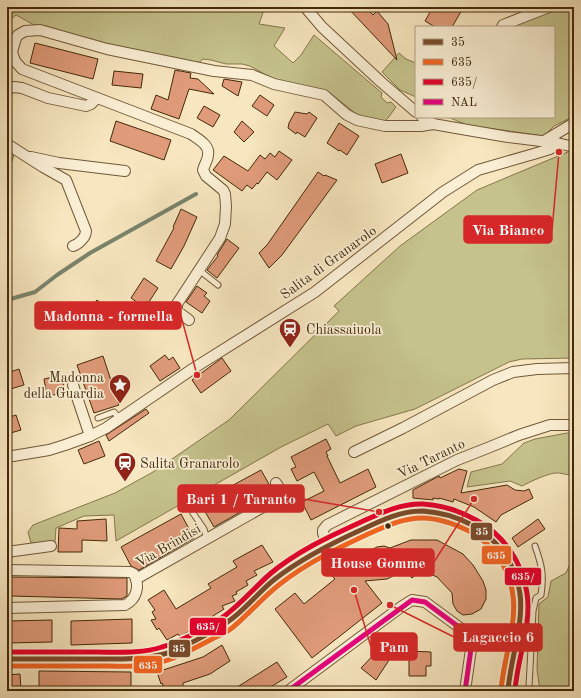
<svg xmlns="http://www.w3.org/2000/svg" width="581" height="698" viewBox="0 0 581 698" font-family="'Old Standard TT',serif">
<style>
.green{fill:#c5c28c;stroke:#84764c}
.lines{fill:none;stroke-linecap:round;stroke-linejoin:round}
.stream{stroke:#7a846c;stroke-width:4}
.building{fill:#e09b7a;stroke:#44290b}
.lane-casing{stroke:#715838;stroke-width:7}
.street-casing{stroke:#715838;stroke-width:12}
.secondary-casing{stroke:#44290b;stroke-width:16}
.lane{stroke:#faefd5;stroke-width:5}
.street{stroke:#faefd5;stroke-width:10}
.secondary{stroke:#faefd5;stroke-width:14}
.bus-1-casing{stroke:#faefd5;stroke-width:8}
.bus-2-casing{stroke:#faefd5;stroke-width:8}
.bus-3-casing{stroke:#faefd5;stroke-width:8}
.bus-4-casing{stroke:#faefd5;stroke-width:8}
.bus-1{stroke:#7a4b2a;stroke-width:5}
.bus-2{stroke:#f26522;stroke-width:5}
.bus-3{stroke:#e4002b;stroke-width:5}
.bus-4{stroke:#e5007d;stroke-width:5}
.bus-dot{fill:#44290b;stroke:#faefd5;stroke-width:1.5}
.labels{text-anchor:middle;stroke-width:3.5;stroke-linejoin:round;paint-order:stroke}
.street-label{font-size:14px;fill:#44290b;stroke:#faefd5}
.poi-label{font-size:14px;fill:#44290b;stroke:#faefd5;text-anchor:start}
.leader{fill:none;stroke:#d62828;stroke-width:1.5}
.callout-dot{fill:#d62828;stroke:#faefd5;stroke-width:1.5}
.callout{fill:#d62828;stroke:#d62828;stroke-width:1.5}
.callout-label{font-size:15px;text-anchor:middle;font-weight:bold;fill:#fff}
.line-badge{stroke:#faefd5;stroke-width:1.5}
.badge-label{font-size:11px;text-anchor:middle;font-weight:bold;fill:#fff}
</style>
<rect width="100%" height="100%" fill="#f7e6bf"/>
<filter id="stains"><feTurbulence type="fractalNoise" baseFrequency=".005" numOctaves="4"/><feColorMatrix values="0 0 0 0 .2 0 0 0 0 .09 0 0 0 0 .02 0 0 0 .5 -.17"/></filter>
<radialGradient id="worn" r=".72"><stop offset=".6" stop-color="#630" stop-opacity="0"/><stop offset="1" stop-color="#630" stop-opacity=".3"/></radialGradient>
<g class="green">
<path d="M7,7H265L259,24L285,28L274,46L293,63L301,55L314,35L382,93L381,97L387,103L391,102L396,107L388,118L384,122L359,116L331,94L319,90L282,84L250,66L242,64H226L211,60L203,59L197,64L110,45L34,25L16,15L10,20L7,47Z"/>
<path d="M541,7H574V116L554,126L544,136L467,125L448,117H554V27H498Z"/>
<path d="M399,53L406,59L416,63V97L400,90L382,72Z"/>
<path d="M7,149L14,155L11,164L7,172Z"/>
<path d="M570,151L574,154L570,167L574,169V358L522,359L509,362L415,409L356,426L336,436L328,424L281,447L116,541L114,515L84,516L56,528L55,542L31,543L28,532L33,525L115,493L153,472L229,420L339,311L334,306L400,246L477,190Z"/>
<path d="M567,433H574V475C567,476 561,472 555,473C544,475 532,481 522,486L510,481L467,487L471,472L502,464L524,443L535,439Z"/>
<path d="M574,559V691H540L537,669L539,604L548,597L551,581L566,573L572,560Z"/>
</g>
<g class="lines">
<path class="stream" d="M7,300L35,292L57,275L90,253L196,194"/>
</g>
<g class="building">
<path d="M347,7H366L373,15L377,11L388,24L397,60Z"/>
<path d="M433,7H457L462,10L452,27H435L425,21Z"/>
<path d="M35,43L98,59L93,79L30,63Z"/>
<path d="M175,70L191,73L190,78L198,79L214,94L189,89L179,119L151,109L156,95L168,100Z"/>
<path d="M114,71L143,74L141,88L112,85Z"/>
<path d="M224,79L242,82L238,96L222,86Z"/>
<path d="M260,95L274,105L267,116L252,106Z"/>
<path d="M204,106L220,115L213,127L197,118Z"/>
<path d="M295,112L307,114L309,112L317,118L305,137L297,132L296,134L288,128L289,123Z"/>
<path d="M116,121L171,140L164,160L110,141Z"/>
<path d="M242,121L254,132L244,142L234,132Z"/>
<path d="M339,123L359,136L347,155L340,150L339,151L327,143Z"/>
<path d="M279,151L292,160L277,180L267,172L258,184L257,183L252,189L247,185L242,191L213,170L224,156L248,171L260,155L265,159L270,153L275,157Z"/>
<path d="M401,154L408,173L382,183L375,164Z"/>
<path d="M318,172L324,176L325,175L337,180L282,255L269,268L259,253L267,245Z"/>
<path d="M181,209L197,217L184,246L171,269L156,261L174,228L173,227Z"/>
<path d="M227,239L239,248L217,278L207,270L218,256L217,255Z"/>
<path d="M144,278L158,288L145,308L131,298Z"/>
<path d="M197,286L207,293L204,296L210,301L202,313L186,302Z"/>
<path d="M97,300L110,311L99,326L85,315Z"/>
<path d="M165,355L169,360L173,357L180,368L160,381L150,366Z"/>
<path d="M103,356L119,405L94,413L77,365Z"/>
<path d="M222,358L231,371L201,393L192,380Z"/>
<path d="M19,369L24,385L7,390V373Z"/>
<path d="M62,375L65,393L47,396L44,379Z"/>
<path d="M146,409L149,413L109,441L106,435Z"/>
<path d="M16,415L21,430L7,434V418Z"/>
<path d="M326,439L331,449L326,452L328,456H327L340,483L368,469L376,487L311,520L302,502L324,491L314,472L297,481L291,469L296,467L291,457Z"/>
<path d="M99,441L105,456L84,464L78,450Z"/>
<path d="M459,469L467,471L461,493L507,485L515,490L524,491L529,489L533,498L501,515L496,522L474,507L454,499L453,502L439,498V499L433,498V500L413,498V490L439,476L440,478Z"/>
<path d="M261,470L274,493L214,527L200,503Z"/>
<path d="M181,514L194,538L139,570L131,566L121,547Z"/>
<path d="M106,519L107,541L82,540V552H58L59,528L77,529V521Z"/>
<path d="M538,519L545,529L518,547L512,538Z"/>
<path d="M411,540H437L463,554L473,565L483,581L486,590V599L481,609L472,614L463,615L457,611L453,604L452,593L437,577L428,573L417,574L412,578L400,566L393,576L387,579L365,581L382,603L312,658L275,609L295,593L304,604L335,579L328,572L351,554L359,564L371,550L377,547L384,546L390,548Z"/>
<path d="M262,545L273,562L254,571L257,575L246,581L248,585L236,592L237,594L232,596L235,601L222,606L224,609L180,637L178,634L167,640L159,628L157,630L151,620L156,619L152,612L155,610L148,600L164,590L176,609L211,588L208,584L237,567L233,561Z"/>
<path d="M11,577L127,578V596L121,599L11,596Z"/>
<path d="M132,619V643L71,645V621Z"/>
<path d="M52,620V642L7,643V621Z"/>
<path d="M387,641L395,651L376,680L361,668Z"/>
<path d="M222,645L230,661L210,674L183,683V687L165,691L162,683L161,684L157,672L203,657Z"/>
<path d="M409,651L431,652V666H426V676H409Z"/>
<path d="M277,662L287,677L264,691H231Z"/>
<path d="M39,671L131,672V691H39Z"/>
<path d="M20,674L21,691H7V675Z"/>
</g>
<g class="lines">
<g class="lane-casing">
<g id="lane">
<path d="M199,270L218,285"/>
<path d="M98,418L114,412L120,419"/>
<path d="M193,513L204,529L207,539"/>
<path d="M530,691L529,686L533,611L536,598L541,595C544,574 542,566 535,546"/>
</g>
</g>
<g class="street-casing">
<g id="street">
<path d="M305,7L322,27L381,82L416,112"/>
<path d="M502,27L503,25L549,7"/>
<path d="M7,89L14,87L22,88L48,98L86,106L91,104L97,98"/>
<path d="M422,117L433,124L508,137L557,143L574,147"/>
<path d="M544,141L574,123"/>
<path d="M7,144L43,167L66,180L86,231C86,237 79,244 73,246"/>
<path d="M31,157L59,163L125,171"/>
<path d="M189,320L177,311V304L220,238L225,224L226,206L225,194L223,190L206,176L203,170C204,165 208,160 208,155C210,145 198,139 191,134L22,69L15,61L12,52L16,38L18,35L25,31L40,30L107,49L214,71L252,75L274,84L324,95L347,115L357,120L366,122L385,126H421L433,124"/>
<path d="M73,385L90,436"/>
<path d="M354,452L403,428L493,380L513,372L537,369L574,368"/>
<path d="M7,457L49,450L65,445L90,436L106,428L194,368L315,292L443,192L478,170L537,153L550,149L557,143"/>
<path d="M327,545L323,533V530L327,525L457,460L490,447L519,435L550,425H574"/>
<path d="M7,552L51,546"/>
<path d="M7,570L130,572L134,574C140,586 137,599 125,605L7,608"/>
<path d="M136,579L284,495L276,483"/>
<path d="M288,691L401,607L412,600L425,602L467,633L472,642L465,691"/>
</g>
</g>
<g class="secondary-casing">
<path id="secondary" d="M7,659H134L164,654L194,641L227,623L275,579L301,561L327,545L378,522L402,513C454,502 515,539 520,595C523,627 508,659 508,691"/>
</g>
<use href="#lane" class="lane"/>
<use href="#street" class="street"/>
<use href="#secondary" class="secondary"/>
<g class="bus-1-casing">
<path id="bus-1" d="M7,659C36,659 65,659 94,659C117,659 141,660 164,654C181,649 211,633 226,623C244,612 258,592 275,579C302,558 332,543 363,529C382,520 401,511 422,511C440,512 457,517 472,525C498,539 516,565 520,594C524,625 510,660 508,691"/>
</g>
<g class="bus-2-casing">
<path id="bus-2" d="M7,666C37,666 66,666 96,666C119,666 146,668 168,660C184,654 199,646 214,638C220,635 227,632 232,628C249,614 263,597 280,584C307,563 336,549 366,535C384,527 402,518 422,518C439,518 455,524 471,532C494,545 510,570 513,596C517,624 503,661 501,691"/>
</g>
<g class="bus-3-casing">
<path id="bus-3" d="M7,652C37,652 66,652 96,652C118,652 141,654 162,647C179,642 209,627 223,617C240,605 254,588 270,574C296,552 328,537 359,523C379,514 400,503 423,504C442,505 460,511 476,520C504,535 522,562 527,593C532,625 517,659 515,691"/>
</g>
<g class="bus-4-casing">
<path id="bus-4" d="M288,691L412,600L425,602L467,633L472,642L465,691"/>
</g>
<use href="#bus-1" class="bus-1"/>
<use href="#bus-2" class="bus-2"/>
<use href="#bus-3" class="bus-3"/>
<use href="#bus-4" class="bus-4"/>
</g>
<defs>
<g id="station-pin" transform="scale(1.15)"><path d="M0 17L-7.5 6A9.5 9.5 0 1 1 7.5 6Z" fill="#8f2418" stroke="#faefd5"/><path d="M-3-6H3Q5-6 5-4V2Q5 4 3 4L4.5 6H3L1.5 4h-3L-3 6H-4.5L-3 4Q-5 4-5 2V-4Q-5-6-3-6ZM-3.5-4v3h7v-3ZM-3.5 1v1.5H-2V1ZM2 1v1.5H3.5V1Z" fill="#fff"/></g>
<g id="sight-pin" transform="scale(1.15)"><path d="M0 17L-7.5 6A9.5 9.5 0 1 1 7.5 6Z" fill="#8f2418" stroke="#faefd5"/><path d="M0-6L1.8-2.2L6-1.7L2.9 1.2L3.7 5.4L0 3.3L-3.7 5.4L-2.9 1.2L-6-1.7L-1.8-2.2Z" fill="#fff"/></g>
</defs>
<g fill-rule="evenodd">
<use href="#station-pin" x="290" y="329"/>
<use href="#sight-pin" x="120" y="385"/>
<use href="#station-pin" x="125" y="463"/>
</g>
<circle class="bus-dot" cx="388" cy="526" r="3.5"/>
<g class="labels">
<g class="street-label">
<text transform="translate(328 262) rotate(-36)" y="5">Salita di Granarolo</text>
<text transform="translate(431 458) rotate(-26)" y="5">Via Taranto</text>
<text transform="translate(168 545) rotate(-30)" y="5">Via Brindisi</text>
</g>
<g class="poi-label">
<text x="306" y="334">Chiassaiuola</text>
<text x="104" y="382" text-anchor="end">Madonna<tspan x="104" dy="16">della Guardia</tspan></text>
<text x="140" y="468">Salita Granarolo</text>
</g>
</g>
<path class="leader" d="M559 152L552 230M197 375L181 316M379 512L304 499M474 499L434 562M390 605L454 637M354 590L371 647"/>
<g class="callout-dot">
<circle cx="559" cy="152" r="4"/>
<circle cx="197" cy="375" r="4"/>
<circle cx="379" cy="512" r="4"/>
<circle cx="474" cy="499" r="4"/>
<circle cx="390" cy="605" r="4"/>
<circle cx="354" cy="590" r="4"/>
</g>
<g class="callout">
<rect x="464" y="216" width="88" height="27" rx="4"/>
<rect x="35" y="302" width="146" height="27" rx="4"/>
<rect x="178" y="485" width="126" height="27" rx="4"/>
<rect x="322" y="549" width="112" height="27" rx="4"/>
<rect x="454" y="624" width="88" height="27" rx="4"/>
<rect x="371" y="633" width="46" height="27" rx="4"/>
</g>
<g class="callout-label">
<text x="508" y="235">Via Bianco</text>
<text x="108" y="321">Madonna - formella</text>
<text x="241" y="504">Bari 1 / Taranto</text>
<text x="378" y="568">House Gomme</text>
<text x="498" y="642">Lagaccio 6</text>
<text x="394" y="652">Pam</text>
</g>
<g class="line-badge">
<rect x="470" y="522" width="23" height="19" rx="4" fill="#7a4b2a"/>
<rect x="481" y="545" width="31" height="20" rx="4" fill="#f26522"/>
<rect x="504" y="567" width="38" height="19" rx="4" fill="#e4002b"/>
<rect x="189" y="617" width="38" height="19" rx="4" fill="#e4002b"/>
<rect x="168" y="639" width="23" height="19" rx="4" fill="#7a4b2a"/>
<rect x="133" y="655" width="30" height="19" rx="4" fill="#f26522"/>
</g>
<g class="badge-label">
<text x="482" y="535">35</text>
<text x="496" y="559">635</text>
<text x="523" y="580">635/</text>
<text x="208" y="630">635/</text>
<text x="179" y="652">35</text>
<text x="148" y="669">635</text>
</g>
<rect width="581" height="698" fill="none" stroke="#f7e6bf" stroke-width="24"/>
<rect x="8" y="8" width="565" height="682" fill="none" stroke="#44290b" stroke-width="2"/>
<rect x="12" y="12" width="557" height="674" fill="none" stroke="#44290b"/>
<rect x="415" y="26" width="140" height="92" fill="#faefd5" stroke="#b1a084"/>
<rect x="423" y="39" width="20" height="6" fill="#7a4b2a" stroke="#b1a084"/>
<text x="451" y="46" font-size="12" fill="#44290b">35</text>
<rect x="423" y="59" width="20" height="6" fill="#f26522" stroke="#b1a084"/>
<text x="451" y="66" font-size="12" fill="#44290b">635</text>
<rect x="423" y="79" width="20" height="6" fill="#e4002b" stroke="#b1a084"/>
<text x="451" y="86" font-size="12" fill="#44290b">635/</text>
<rect x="423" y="99" width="20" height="6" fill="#e5007d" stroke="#b1a084"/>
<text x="451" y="106" font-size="12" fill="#44290b">NAL</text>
<rect width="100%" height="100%" filter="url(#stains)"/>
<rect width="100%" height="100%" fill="url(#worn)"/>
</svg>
